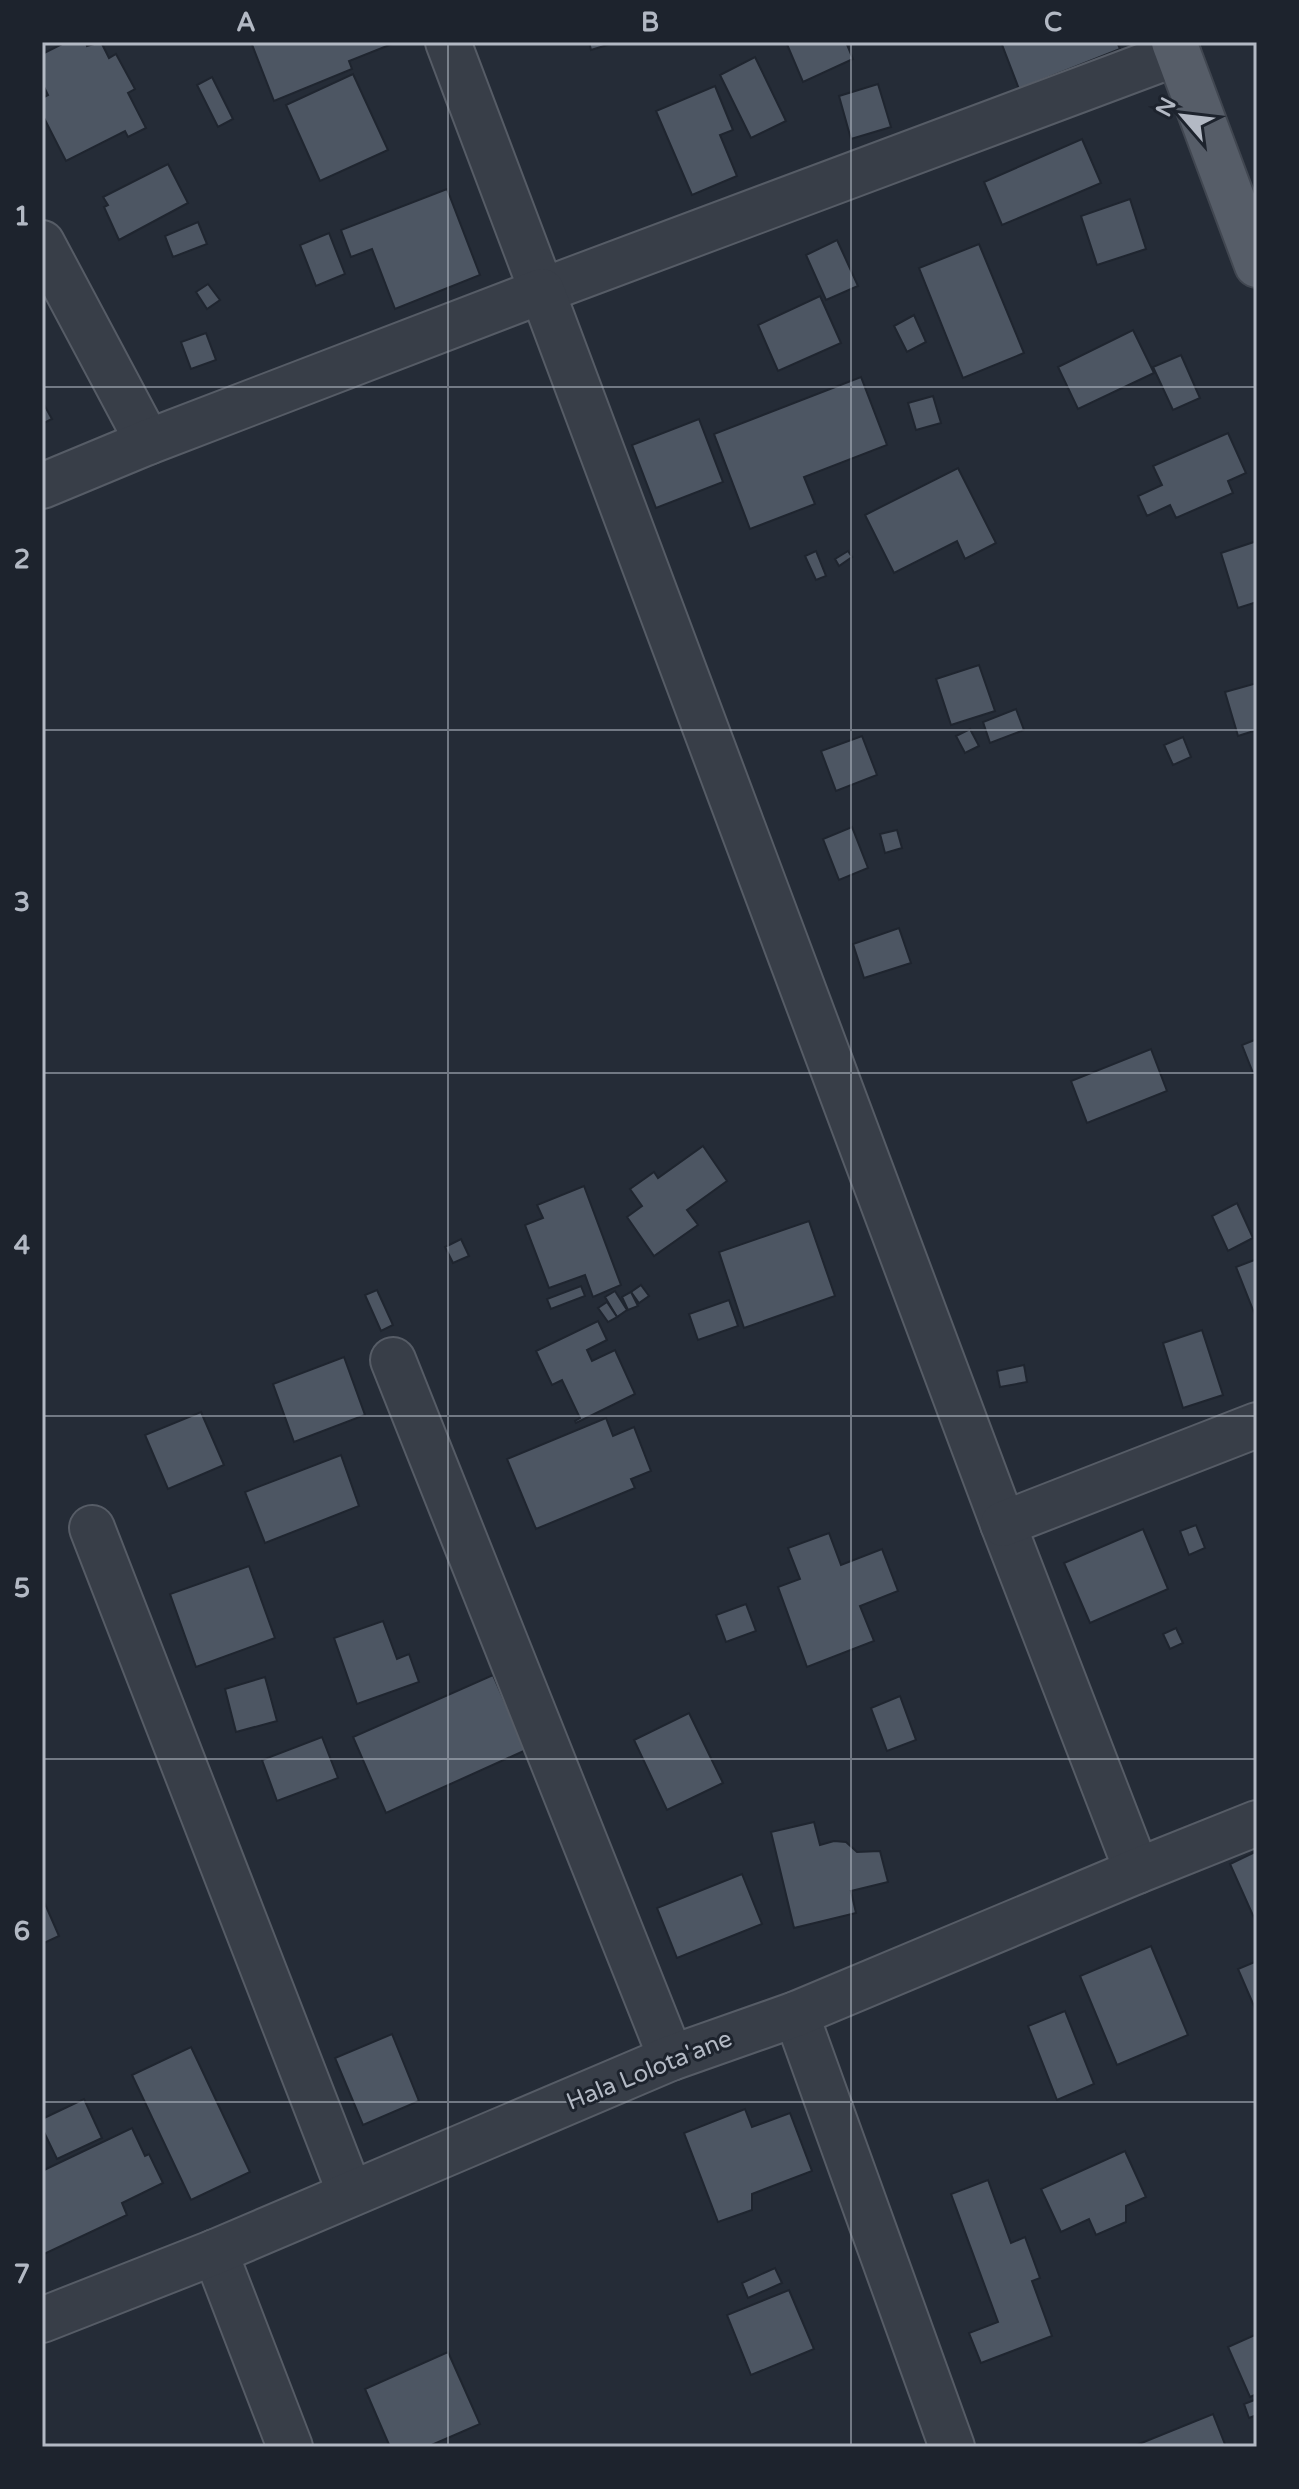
<svg xmlns="http://www.w3.org/2000/svg" width="1299" height="2489" viewBox="0 0 1299 2489" font-family="'Varela Round',sans-serif">
<style>
.building{fill:#4d5663;stroke:#1f252f;stroke-width:2}
.lines{fill:none;stroke-linecap:round;stroke-linejoin:round}
.minor-casing{stroke:#565c66;stroke-width:48}
.major-casing{stroke:#414751;stroke-width:48}
.minor{stroke:#383e48;stroke-width:44}
.major{stroke:#565d68;stroke-width:44}
.grid{fill:none;stroke:#b3b9c4;stroke-width:2;stroke-opacity:0.55}
.labels{text-anchor:middle;stroke-width:6;stroke-linejoin:round;paint-order:stroke}
.street-label{font-size:24px;fill:#b3b9c4;stroke:#1d232d}
.neatline{fill:none;stroke:#b3b9c4;stroke-width:3}
.grid-label{font-size:26px;text-anchor:middle;font-weight:bold;fill:#b3b9c4}
</style>
<rect width="100%" height="100%" fill="#252c37"/>
<g class="building">
<path d="M66,42H86L87,46L101,42L109,58L116,54L135,89L128,93L146,128L128,137L125,131L66,161L42,114V98L48,95L42,83V54Z"/>
<path d="M251,42H397L349,61L352,69L274,101Z"/>
<path d="M589,42H617L591,50Z"/>
<path d="M786,42H846L853,59L803,82Z"/>
<path d="M1001,42H1117L1120,49L1019,89Z"/>
<path d="M755,57L786,121L751,138L720,75Z"/>
<path d="M353,74L388,150L320,181L286,105Z"/>
<path d="M212,77L233,119L218,127L197,85Z"/>
<path d="M878,84L891,127L851,139L839,96Z"/>
<path d="M715,86L733,130L720,135L737,176L692,195L656,111Z"/>
<path d="M1082,139L1101,183L1002,225L984,182Z"/>
<path d="M168,164L188,203L119,240L104,207L108,205L103,197Z"/>
<path d="M447,189L480,275L395,309L372,249L351,257L341,230Z"/>
<path d="M1130,199L1146,249L1097,265L1081,216Z"/>
<path d="M198,222L207,244L173,257L165,236Z"/>
<path d="M329,233L345,274L316,286L300,245Z"/>
<path d="M837,240L858,286L826,300L806,255Z"/>
<path d="M979,244L1024,353L963,378L919,268Z"/>
<path d="M208,284L220,300L207,309L196,292Z"/>
<path d="M820,296L841,343L778,371L758,325Z"/>
<path d="M914,315L926,342L907,352L894,326Z"/>
<path d="M1133,330L1154,373L1078,409L1058,367Z"/>
<path d="M206,333L216,360L191,369L181,342Z"/>
<path d="M1181,355L1200,398L1173,410L1153,367Z"/>
<path d="M861,377L887,445L804,477L815,504L750,529L714,434Z"/>
<path d="M933,396L941,423L916,430L908,403Z"/>
<path d="M42,401L52,419L42,424Z"/>
<path d="M699,419L723,482L656,508L632,445Z"/>
<path d="M1228,433L1246,473L1228,481L1233,493L1176,518L1170,505L1147,516L1138,496L1162,485L1153,466Z"/>
<path d="M958,468L996,543L965,559L957,541L894,573L865,515Z"/>
<path d="M1257,541V602L1238,608L1221,553Z"/>
<path d="M816,551L826,576L816,580L805,556Z"/>
<path d="M848,551L852,557L839,566L835,559Z"/>
<path d="M979,665L995,711L951,725L936,679Z"/>
<path d="M1257,683V730L1238,736L1225,692Z"/>
<path d="M1016,709L1024,730L990,743L983,722Z"/>
<path d="M970,729L979,746L965,753L956,736Z"/>
<path d="M862,736L877,775L836,791L821,751Z"/>
<path d="M1183,737L1191,757L1173,765L1164,745Z"/>
<path d="M852,827L868,868L839,880L823,839Z"/>
<path d="M897,830L902,848L885,853L880,834Z"/>
<path d="M899,928L911,963L864,978L853,944Z"/>
<path d="M1257,1039V1083L1242,1045Z"/>
<path d="M1151,1049L1167,1091L1087,1123L1071,1081Z"/>
<path d="M703,1146L727,1181L687,1210L698,1225L654,1256L627,1217L642,1206L630,1189L654,1172L658,1178Z"/>
<path d="M584,1186L621,1285L593,1297L585,1275L549,1288L525,1225L543,1218L537,1205Z"/>
<path d="M1237,1203L1253,1238L1228,1251L1212,1216Z"/>
<path d="M809,1221L835,1296L744,1328L719,1252Z"/>
<path d="M461,1239L469,1256L453,1263L445,1247Z"/>
<path d="M1257,1259V1320L1236,1267Z"/>
<path d="M641,1285L649,1296L639,1303L631,1292Z"/>
<path d="M581,1286L585,1296L551,1309L547,1299Z"/>
<path d="M377,1290L393,1325L381,1331L365,1295Z"/>
<path d="M615,1291L627,1310L617,1317L605,1297Z"/>
<path d="M631,1292L638,1306L628,1310L622,1297Z"/>
<path d="M729,1300L738,1326L698,1340L689,1314Z"/>
<path d="M607,1302L617,1317L608,1322L598,1308Z"/>
<path d="M598,1321L607,1340L587,1350L592,1361L615,1350L635,1394L576,1423L575,1421L580,1418L562,1380L552,1385L536,1351Z"/>
<path d="M1202,1330L1223,1395L1183,1408L1163,1343Z"/>
<path d="M344,1357L365,1415L294,1442L273,1384Z"/>
<path d="M1024,1365L1027,1382L1000,1387L997,1371Z"/>
<path d="M201,1412L224,1465L168,1489L145,1435Z"/>
<path d="M606,1418L613,1436L634,1427L651,1471L631,1479L635,1488L536,1529L507,1459Z"/>
<path d="M341,1455L359,1506L265,1543L245,1492Z"/>
<path d="M1196,1525L1205,1548L1189,1555L1180,1531Z"/>
<path d="M1143,1529L1168,1589L1090,1623L1064,1563Z"/>
<path d="M829,1533L841,1565L882,1549L898,1591L860,1606L874,1641L807,1667L778,1587L800,1579L788,1548Z"/>
<path d="M249,1566L275,1638L196,1667L170,1594Z"/>
<path d="M746,1604L756,1631L726,1642L716,1615Z"/>
<path d="M383,1621L397,1659L409,1654L419,1682L357,1704L334,1638Z"/>
<path d="M1176,1628L1183,1643L1170,1649L1163,1634Z"/>
<path d="M493,1675L526,1750L386,1813L353,1737Z"/>
<path d="M265,1677L277,1721L236,1732L225,1689Z"/>
<path d="M900,1696L916,1740L887,1751L871,1708Z"/>
<path d="M689,1713L723,1783L667,1810L634,1740Z"/>
<path d="M322,1737L338,1778L277,1801L262,1760Z"/>
<path d="M814,1822L820,1845L834,1841L846,1842L857,1852L880,1851L888,1882L851,1891L856,1913L794,1928L771,1832Z"/>
<path d="M1257,1851V1919L1255,1920L1230,1864Z"/>
<path d="M742,1874L762,1924L677,1958L657,1908Z"/>
<path d="M42,1897L59,1936L42,1944Z"/>
<path d="M1151,1946L1188,2035L1117,2065L1080,1976Z"/>
<path d="M1257,1961V2013L1238,1969Z"/>
<path d="M1065,2011L1094,2084L1057,2100L1028,2026Z"/>
<path d="M392,2034L419,2101L363,2125L335,2058Z"/>
<path d="M191,2047L250,2172L191,2200L132,2075Z"/>
<path d="M84,2099L102,2138L57,2159L42,2128V2119Z"/>
<path d="M745,2109L752,2127L790,2113L812,2171L752,2194V2210L718,2222L684,2133Z"/>
<path d="M132,2128L145,2156L149,2154L163,2183L122,2203L127,2215L42,2255V2171Z"/>
<path d="M1125,2151L1146,2197L1126,2206V2222L1096,2235L1089,2219L1061,2232L1041,2189Z"/>
<path d="M988,2180L1011,2243L1025,2237L1040,2278L1032,2281L1052,2336L981,2363L969,2333L998,2322L951,2194Z"/>
<path d="M775,2268L782,2283L748,2298L742,2283Z"/>
<path d="M789,2290L814,2349L751,2375L727,2315Z"/>
<path d="M1257,2334V2394L1250,2397L1228,2347Z"/>
<path d="M448,2352L480,2424L427,2447H390L365,2389Z"/>
<path d="M1257,2399V2415L1249,2418L1244,2404Z"/>
<path d="M1213,2414L1226,2447H1134V2446Z"/>
</g>
<g class="lines">
<g class="minor-casing">
<g id="minor">
<path d="M448,42L542,291L1178,53"/>
<path d="M42,243L148,442"/>
<path d="M42,486L148,442L542,291L1003,1524L1137,1871"/>
<path d="M393,1360L671,2058"/>
<path d="M1003,1524L1257,1425"/>
<path d="M92,1528L350,2193"/>
<path d="M796,2014L952,2447"/>
<path d="M215,2252L290,2447"/>
<path d="M42,2320L215,2252L671,2058L796,2014L1137,1871L1257,1823"/>
</g>
</g>
<g class="major-casing">
<path id="major" d="M1174,42L1257,265"/>
</g>
<use href="#minor" class="minor"/>
<use href="#major" class="major"/>
</g>
<path class="grid" d="M448,42V2447M851,42V2447M42,387H1257M42,730H1257M42,1073H1257M42,1416H1257M42,1759H1257M42,2102H1257"/>
<g class="labels">
<g class="street-label">
<text transform="translate(649 2070) rotate(-22)" y="8">Hala Lolota'ane</text>
</g>
</g>
<rect width="1299" height="2489" fill="none" stroke="#1d232d" stroke-width="88"/>
<g transform="translate(1183 116) rotate(298)" stroke="#1d232d" stroke-width="6" paint-order="stroke">
<path d="M0-6L14 30L0 20L-14 30Z" fill="#b3b9c4"/>
<text y="-12" font-size="22" font-weight="bold" text-anchor="middle" fill="#b3b9c4">N</text>
</g>
<rect x="44" y="44" width="1211" height="2401" class="neatline"/>
<g class="grid-label">
<text x="246" y="31">A</text>
<text x="650" y="31">B</text>
<text x="1053" y="31">C</text>
<text x="22" y="225">1</text>
<text x="22" y="568">2</text>
<text x="22" y="911">3</text>
<text x="22" y="1254">4</text>
<text x="22" y="1597">5</text>
<text x="22" y="1940">6</text>
<text x="22" y="2283">7</text>
</g>
</svg>
